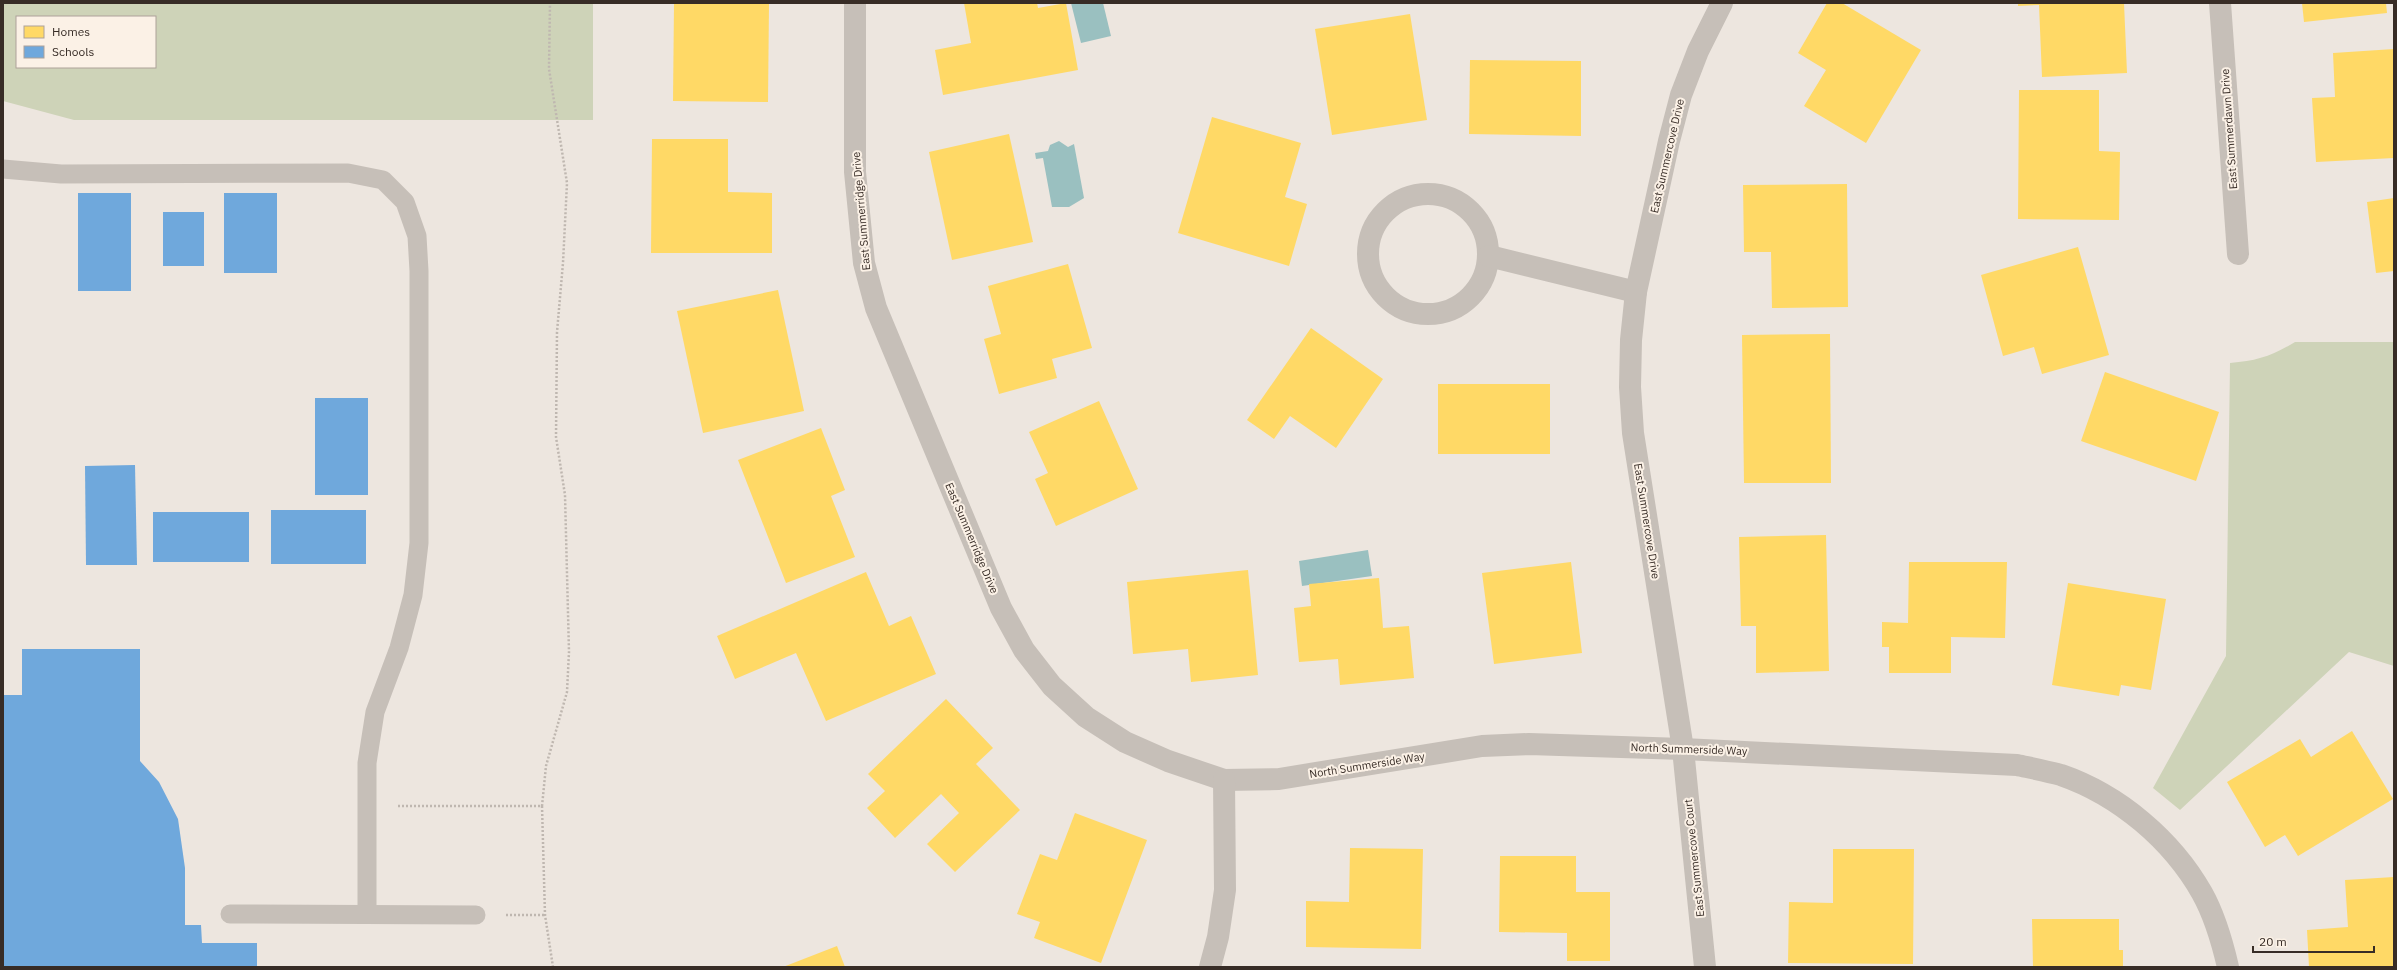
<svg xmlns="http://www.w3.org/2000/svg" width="2397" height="970" viewBox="0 0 2397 970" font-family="'IBM Plex Sans',sans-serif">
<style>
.green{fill:#ced3b8;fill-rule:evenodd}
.water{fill:#9ac0c0}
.homes{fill:#ffd966}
.schools{fill:#6fa8dc}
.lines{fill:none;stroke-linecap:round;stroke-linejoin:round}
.path{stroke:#bfb7b0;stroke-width:2.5;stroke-dasharray:2 2;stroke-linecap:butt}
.service{stroke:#c6bfb8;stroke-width:19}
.minor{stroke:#c6bfb8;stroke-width:22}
.labels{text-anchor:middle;stroke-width:4;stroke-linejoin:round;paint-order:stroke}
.street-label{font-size:11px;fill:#372c26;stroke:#fbf1e6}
</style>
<rect width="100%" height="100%" fill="#ede6df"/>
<g class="green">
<path d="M3,3H593V120H74L3,101ZM17,17H155V67H17Z"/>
<path d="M2295,342H2394V666L2349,652L2180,810L2153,788L2226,656L2230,363C2257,361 2272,356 2295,342Z"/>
</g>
<g class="water">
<path d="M1071,3H1103L1111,36L1081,43Z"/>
<path d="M1059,141L1068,147L1074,144L1084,198L1069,207H1052L1043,158L1036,159L1035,153L1048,151L1050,145Z"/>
<path d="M1368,550L1372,576L1302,586L1299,561Z"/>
</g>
<g class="homes">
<path d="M674,3H769L768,102L673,101Z"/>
<path d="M964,3H1037L1038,8L1066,3L1078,70L943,95L935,50L971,43Z"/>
<path d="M1827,3H1842L1921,50L1866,143L1804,106L1826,70L1798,53Z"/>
<path d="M2018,3H2124L2127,73L2042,77L2039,5L2018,6Z"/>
<path d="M2302,3H2386L2387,13L2304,22Z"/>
<path d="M1410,14L1427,120L1332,135L1315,29Z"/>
<path d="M2394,49V158L2316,162L2312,98L2335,97L2333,53Z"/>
<path d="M1470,60L1581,61V136L1469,134Z"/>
<path d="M2019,90H2099V151L2120,152L2119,220L2018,219Z"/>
<path d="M1212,117L1301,143L1285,197L1307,204L1289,266L1178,233Z"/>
<path d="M1009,134L1033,242L952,260L929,152Z"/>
<path d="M652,139H728V192L772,193V253H651Z"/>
<path d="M1847,184L1848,307L1772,308L1771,252H1744L1743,185Z"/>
<path d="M2394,198V271L2376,273L2367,202Z"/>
<path d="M2078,247L2109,355L2042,374L2034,347L2003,356L1981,275Z"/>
<path d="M1068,264L1092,348L1052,359L1057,378L999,394L984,339L1001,334L988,286Z"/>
<path d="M778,290L804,411L703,433L677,311Z"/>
<path d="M1311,328L1383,379L1336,448L1290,416L1274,439L1247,420Z"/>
<path d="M1830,334L1831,483H1744L1742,335Z"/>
<path d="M2105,372L2219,412L2196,481L2081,441Z"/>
<rect x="1438" y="384" width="112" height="70"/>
<path d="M1099,401L1138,489L1056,526L1035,479L1048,473L1029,432Z"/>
<path d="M821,428L845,490L831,496L855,557L786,583L738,460Z"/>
<path d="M1826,535L1829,671L1756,673V626H1741L1739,537Z"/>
<path d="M1571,562L1582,653L1494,664L1482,573Z"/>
<path d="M1909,562H2007L2005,638L1951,637V673H1889V647H1882V622L1908,623Z"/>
<path d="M1248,570L1258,675L1191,682L1188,649L1133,654L1127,582Z"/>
<path d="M866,572L889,626L911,616L936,674L826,721L796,653L735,679L717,636Z"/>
<path d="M1379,578L1383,628L1409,626L1414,678L1340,685L1338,659L1299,662L1294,608L1311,606L1309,584Z"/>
<path d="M2068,583L2166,599L2151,690L2121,685L2119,696L2052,685Z"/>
<path d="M946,699L993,748L976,764L1020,810L955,872L927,844L959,813L941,794L895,838L867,808L885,791L868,774Z"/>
<path d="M2352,731L2393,799L2298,856L2285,835L2265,847L2227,782L2300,739L2311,757Z"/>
<path d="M1075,813L1147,840L1101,963L1034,938L1040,922L1017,914L1040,854L1057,860Z"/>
<path d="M1350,848L1423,849L1421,949L1306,947V901L1349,902Z"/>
<path d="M1833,849H1914L1913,964L1788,963L1789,902L1833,903Z"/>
<path d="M1500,856H1576V892H1610V961H1567V933L1499,932Z"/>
<path d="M2394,877V967H2309L2307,930L2348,927L2345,880Z"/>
<path d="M2032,919H2119V950H2123V967H2033Z"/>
<path d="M837,946L845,967H783Z"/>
</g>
<g class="schools">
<rect x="78" y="193" width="53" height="98"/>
<rect x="224" y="193" width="53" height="80"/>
<rect x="163" y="212" width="41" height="54"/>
<rect x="315" y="398" width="53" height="97"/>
<path d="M135,465L137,565H86L85,466Z"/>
<rect x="271" y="510" width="95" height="54"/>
<rect x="153" y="512" width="96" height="50"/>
<path d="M22,649H140V761L159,782L178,819L185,868V925H201L202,943H257V967H3V695H22Z"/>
</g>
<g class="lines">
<g class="path">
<path d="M398,806H542L546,766L567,692L569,652L565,495L556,437L557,332L563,263L567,183L549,69L550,3"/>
<path d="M542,806L545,915L553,967"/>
<path d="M506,915H545"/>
</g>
<g class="service">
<path d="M3,169L61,174L348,173L383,180L405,202L417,236L419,271V543L413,595L399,648L375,712L367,763V914"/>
<path d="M230,914L476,915"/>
</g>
<g class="minor">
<path d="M855,3V172L864,263L876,308L1001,608L1024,650L1052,686L1086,717L1125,742L1168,761L1224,780L1279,779L1482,746L1529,744L1683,749L2017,765C2031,768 2047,771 2061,775C2119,795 2172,840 2202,893C2215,916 2222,941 2228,967"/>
<path d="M2220,3L2238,254"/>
<circle cx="1428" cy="254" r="60"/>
<path d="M1489,256L1636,292"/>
<path d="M1210,967L1218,937L1225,890L1224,780"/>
<path d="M1705,967L1683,749L1633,433L1630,387L1631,340L1636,292L1669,141L1681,95L1698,51L1722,3"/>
</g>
</g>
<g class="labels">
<g class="street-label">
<text transform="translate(2229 129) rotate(-94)" y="4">East Summerdawn Drive</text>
<text transform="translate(1667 156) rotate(-77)" y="4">East Summercove Drive</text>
<text transform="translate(861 211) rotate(-95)" y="4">East Summerridge Drive</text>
<text transform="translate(1647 521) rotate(81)" y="4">East Summercove Drive</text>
<text transform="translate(972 538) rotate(67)" y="4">East Summerridge Drive</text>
<text transform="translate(1689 749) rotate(2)" y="4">North Summerside Way</text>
<text transform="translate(1367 765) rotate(-9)" y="4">North Summerside Way</text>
<text transform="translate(1694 858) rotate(-96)" y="4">East Summercove Court</text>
</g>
</g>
<rect width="2397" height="970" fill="none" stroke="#372c26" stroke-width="8"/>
<rect x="16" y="16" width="140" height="52" fill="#fbf1e6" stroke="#ada299"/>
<rect x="24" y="26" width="20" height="12" fill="#ffd966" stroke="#ada299"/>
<text x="52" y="36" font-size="12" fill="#372c26">Homes</text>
<rect x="24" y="46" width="20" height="12" fill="#6fa8dc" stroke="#ada299"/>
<text x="52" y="56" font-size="12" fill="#372c26">Schools</text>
<path d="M2253 946v6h121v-6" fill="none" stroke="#372c26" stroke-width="2"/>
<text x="2259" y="946" font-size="12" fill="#372c26" stroke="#fbf1e6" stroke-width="3" paint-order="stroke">20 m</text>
</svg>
